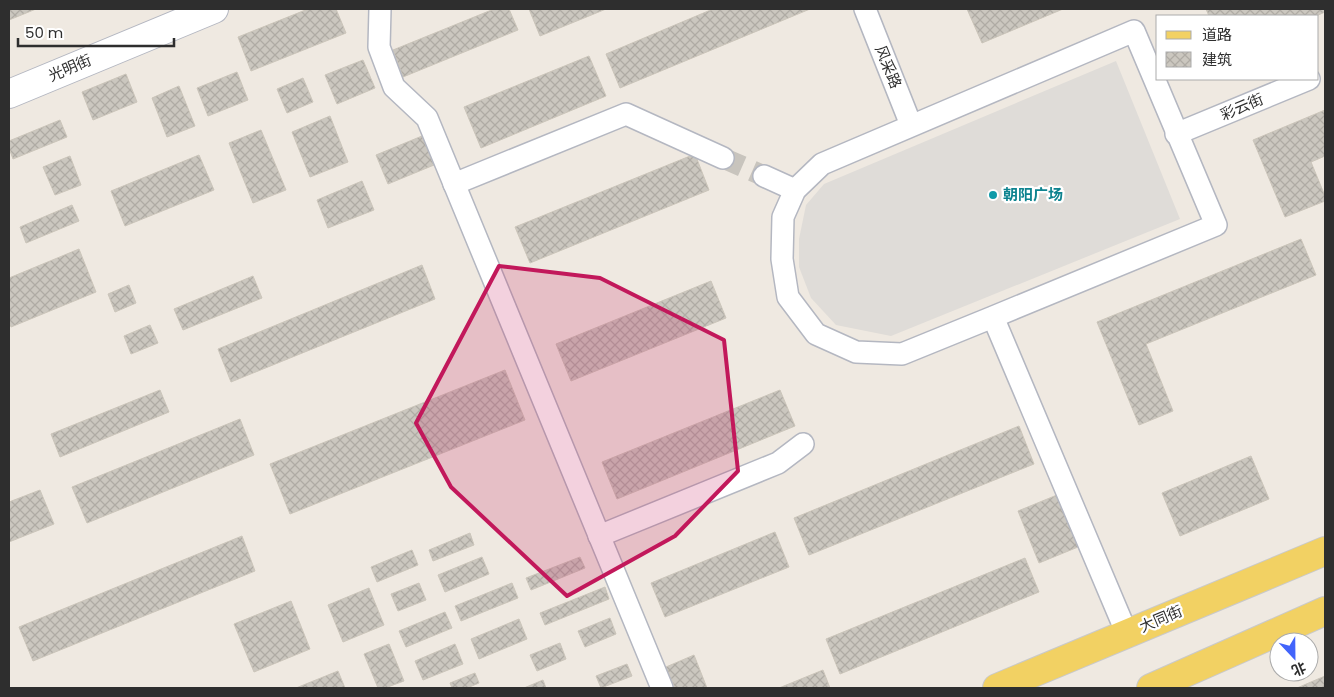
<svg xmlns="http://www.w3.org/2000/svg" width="1334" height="697" viewBox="0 0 1334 697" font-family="Poppins,'Noto Sans SC',sans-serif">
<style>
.plaza{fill:#dfdcd8}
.building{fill:url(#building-cross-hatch);stroke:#cbc5ba}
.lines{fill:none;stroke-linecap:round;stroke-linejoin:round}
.street-tunnel{stroke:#c8c4bd;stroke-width:21;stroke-dasharray:21 11;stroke-linecap:butt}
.street-casing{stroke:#b4b7c1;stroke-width:24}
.secondary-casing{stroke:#b4b7c1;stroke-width:30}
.primary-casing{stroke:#c9c9c9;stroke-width:30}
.street{stroke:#fff;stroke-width:21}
.secondary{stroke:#fff;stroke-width:28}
.primary{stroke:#f2d163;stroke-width:28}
.marked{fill:#c2185b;fill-opacity:0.2;stroke:#c2185b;stroke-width:4;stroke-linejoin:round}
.culture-dot{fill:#0f9aa8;stroke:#fff;stroke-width:2}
.labels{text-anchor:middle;stroke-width:4.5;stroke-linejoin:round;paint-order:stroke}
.street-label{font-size:15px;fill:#2e2e2e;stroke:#fff}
.culture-label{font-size:15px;font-weight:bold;fill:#0d838f;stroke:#fff;text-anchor:start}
</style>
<defs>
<pattern id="building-cross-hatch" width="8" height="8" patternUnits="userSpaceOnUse" patternTransform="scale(1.25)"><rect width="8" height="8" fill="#cbc7bf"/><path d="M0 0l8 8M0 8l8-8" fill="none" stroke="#afaba4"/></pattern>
</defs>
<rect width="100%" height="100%" fill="#efe9e1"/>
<path class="plaza" d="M1116,61L1180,219L891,336L836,325L811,298L799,267V239L806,205L824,184Z"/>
<g class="building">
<path d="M9,9H36L9,20Z"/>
<path d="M308,9H336L346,33L251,71L238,37Z"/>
<path d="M494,9H509L518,30L403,77L393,50Z"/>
<path d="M529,9H606L540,36Z"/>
<path d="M713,9H810L620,88L606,54Z"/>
<path d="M967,9H1063L982,43Z"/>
<path d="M1206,9H1325V12L1316,16H1209Z"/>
<path d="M589,56L606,96L481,148L464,107Z"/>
<path d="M363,60L375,88L337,104L325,75Z"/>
<path d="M237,72L248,100L208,116L197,88Z"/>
<path d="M126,74L137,102L93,120L82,92Z"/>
<path d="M303,78L313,102L287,113L277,89Z"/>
<path d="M179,86L195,126L167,137L152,98Z"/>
<path d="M1325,110V156L1311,162L1325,196V201L1285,217L1253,140Z"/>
<path d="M330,116L348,162L310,177L292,132Z"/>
<path d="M60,120L67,137L13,159L9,148V141Z"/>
<path d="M261,130L286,190L253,203L229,143Z"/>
<path d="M422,136L434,165L388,184L376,155Z"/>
<path d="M695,154L709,190L530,263L515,227Z"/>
<path d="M199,155L214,190L125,226L111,191Z"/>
<path d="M70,156L81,185L55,195L43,167Z"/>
<path d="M362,181L374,210L328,228L317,200Z"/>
<path d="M72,205L79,221L26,243L20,227Z"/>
<path d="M1301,239L1316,275L1146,344L1173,411L1139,425L1097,322Z"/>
<path d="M79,249L96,292L11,327L9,321V278Z"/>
<path d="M422,265L435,299L231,382L218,349Z"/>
<path d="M253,276L262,298L183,330L174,309Z"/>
<path d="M711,281L726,318L571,381L556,344Z"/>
<path d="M129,285L136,303L115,312L108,294Z"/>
<path d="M150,325L158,343L131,354L124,336Z"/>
<path d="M505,370L525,420L290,514L270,464Z"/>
<path d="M160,390L169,412L60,457L51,434Z"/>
<path d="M780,390L795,426L617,499L602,462Z"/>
<path d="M240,419L254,455L87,523L72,487Z"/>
<path d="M1019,426L1034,464L809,555L794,518Z"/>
<path d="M1251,456L1269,499L1180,536L1162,493Z"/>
<path d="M40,490L54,524L9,542V502Z"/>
<path d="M1057,495L1078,547L1039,563L1018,511Z"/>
<path d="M775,532L789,567L665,617L651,583Z"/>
<path d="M470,533L474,545L433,561L429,550Z"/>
<path d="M242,536L255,571L33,661L19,627Z"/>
<path d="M412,550L418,565L377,582L371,567Z"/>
<path d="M482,557L489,574L445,592L438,575Z"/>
<path d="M580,557L585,568L531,590L526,578Z"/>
<path d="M1025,558L1039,592L840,674L826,639Z"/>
<path d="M419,583L426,600L398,611L391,594Z"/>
<path d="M512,583L518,598L461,621L455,606Z"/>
<path d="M605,587L609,599L545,625L540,613Z"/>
<path d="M369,588L384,625L343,642L328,605Z"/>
<path d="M291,601L310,649L254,672L234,624Z"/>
<path d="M445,612L452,628L406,647L399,631Z"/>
<path d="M610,618L616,634L585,647L578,631Z"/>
<path d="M519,619L527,639L479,659L471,639Z"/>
<path d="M560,643L566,659L537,671L530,655Z"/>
<path d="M389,644L404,681L385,688H378L364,654Z"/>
<path d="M455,644L463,664L423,680L415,661Z"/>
<path d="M694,655L707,688H675L666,667Z"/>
<path d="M627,664L632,676L601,688L596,676Z"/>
<path d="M823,670L830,688H779Z"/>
<path d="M338,671L345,688H296Z"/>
<path d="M475,673L479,683L467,688H452L450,683Z"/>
<path d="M1325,676V688H1297Z"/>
<path d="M543,680L546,688H524Z"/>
</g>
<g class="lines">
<path class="street-tunnel" d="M723,158L764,176"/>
<g class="street-casing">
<g id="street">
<path d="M380,9L379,47L394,87L427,118L662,688"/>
<path d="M865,9L911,125"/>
<path d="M1176,134L1309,79"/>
<path d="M764,176L795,190"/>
<path d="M454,184L626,114L723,158"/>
<path d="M993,317L1216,225L1134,31L822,164L795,190L783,217L782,259L788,297L816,334L856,352L902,354L993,317L1127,634"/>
<path d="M599,536L778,463L803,444"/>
</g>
</g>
<g class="secondary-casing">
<path id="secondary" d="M9,94L214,9"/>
</g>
<g class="primary-casing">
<g id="primary">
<path d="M997,688L1325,551"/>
<path d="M1151,688L1325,611"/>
</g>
</g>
<use href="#street" class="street"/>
<use href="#secondary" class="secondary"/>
<use href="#primary" class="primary"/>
</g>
<path class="marked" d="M499,266L600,278L724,340L738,471L675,536L567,596L451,487L416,423Z"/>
<circle class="culture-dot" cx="993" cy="195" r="5"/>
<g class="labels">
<g class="street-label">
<text transform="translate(888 67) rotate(68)" y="5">风采路</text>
<text transform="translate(70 68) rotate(-23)" y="5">光明街</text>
<text transform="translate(1242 107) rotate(-23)" y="5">彩云街</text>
<text transform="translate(1161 619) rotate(-23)" y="5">大同街</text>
</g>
<g class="culture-label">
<text x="1003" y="200">朝阳广场</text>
</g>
</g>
<rect width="1334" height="697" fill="none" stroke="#2e2e2e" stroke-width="20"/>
<rect x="1156" y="15" width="162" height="65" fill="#ffffff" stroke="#ababab"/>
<rect x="1166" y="31" width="25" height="8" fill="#f2d163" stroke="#ababab"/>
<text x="1202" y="40" font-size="15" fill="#2e2e2e">道路</text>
<rect x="1166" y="52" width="25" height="15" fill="url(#building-cross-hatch)" stroke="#ababab"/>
<text x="1202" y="65" font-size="15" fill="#2e2e2e">建筑</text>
<g transform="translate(1294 657) rotate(158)"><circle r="24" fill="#ffffff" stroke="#ababab"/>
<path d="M0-4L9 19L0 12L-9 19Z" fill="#4264fb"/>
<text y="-8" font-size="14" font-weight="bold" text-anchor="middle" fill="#2e2e2e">北</text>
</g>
<path d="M18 38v8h156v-8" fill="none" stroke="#2e2e2e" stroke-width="2.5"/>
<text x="25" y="38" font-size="15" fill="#2e2e2e" stroke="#ffffff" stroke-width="4" paint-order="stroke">50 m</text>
</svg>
